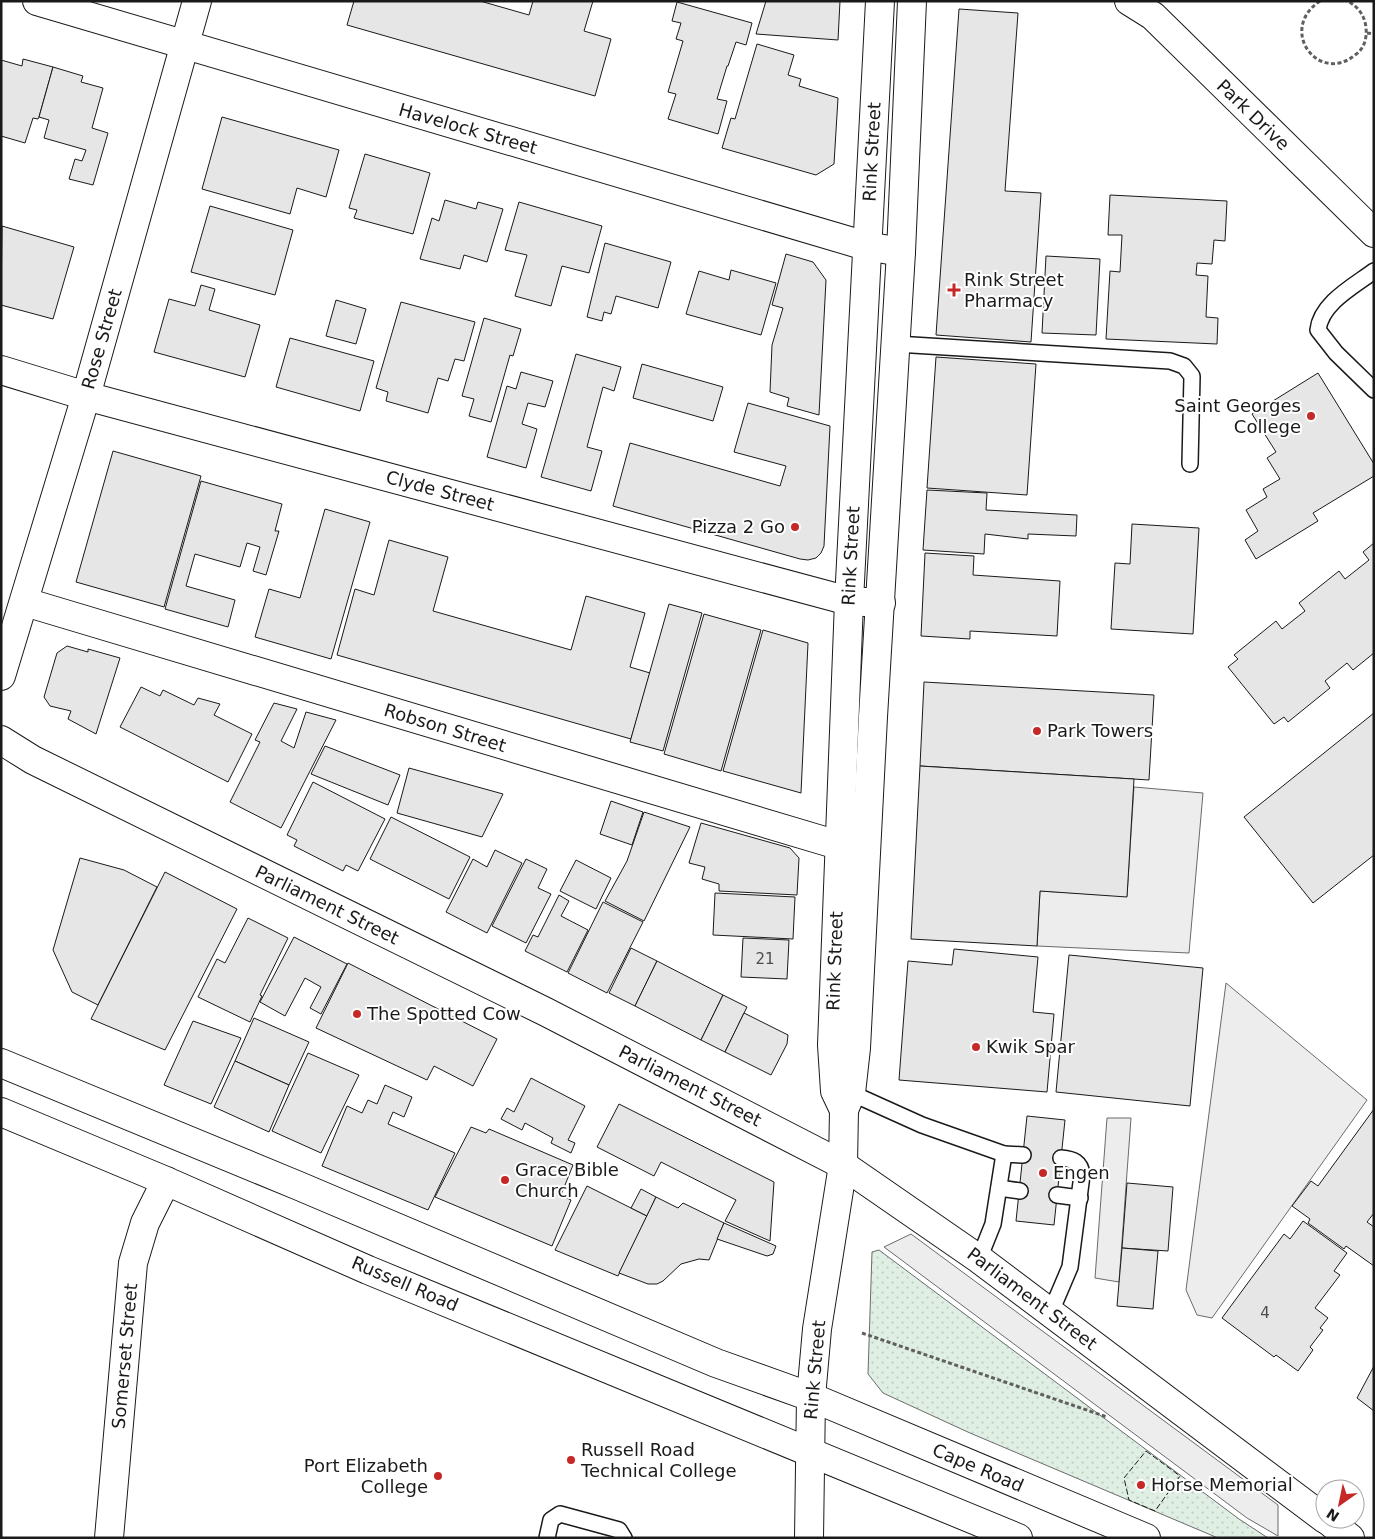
<svg xmlns="http://www.w3.org/2000/svg" width="1375" height="1539" viewBox="0 0 1375 1539" font-family="'DejaVu Sans',sans-serif">
<style>
.park{fill:url(#park-dots);stroke:#6a6a6a}
.parking{fill:#ededed;stroke:#6a6a6a}
.building{fill:#e6e6e6;stroke:#1a1a1a}
.lines{fill:none;stroke-linecap:round;stroke-linejoin:round}
.service-casing{stroke:#1a1a1a;stroke-width:18}
.minor-casing{stroke:#1a1a1a;stroke-width:30}
.tertiary-casing{stroke:#1a1a1a;stroke-width:30}
.primary-casing{stroke:#1a1a1a;stroke-width:30}
.path{stroke:#5f5f5f;stroke-width:3;stroke-dasharray:4 2.5;stroke-linecap:butt}
.service{stroke:#fff;stroke-width:15}
.minor{stroke:#fff;stroke-width:28}
.tertiary{stroke:#fff;stroke-width:28}
.primary{stroke:#fff;stroke-width:28}
.fence{stroke:#1a1a1a;stroke-width:1;stroke-dasharray:6 2.5;stroke-linecap:butt}
.poi-dot{fill:#c62828;stroke:#fff;stroke-width:2}
.labels{text-anchor:middle;stroke-width:4;stroke-linejoin:round;paint-order:stroke}
.number-label{font-size:15px;fill:#4d4d4d}
.street-label{font-size:18px;fill:#1a1a1a;stroke:#fff}
.poi-label{font-size:18px;fill:#1a1a1a;stroke:#fff;text-anchor:start}
</style>
<defs>
<pattern id="park-dots" width="8" height="8" patternUnits="userSpaceOnUse" patternTransform="scale(1.25)"><rect width="8" height="8" fill="#e0efe3"/><path d="M2 2h.1M6 6h.1" fill="none" stroke="#c0ccc2" stroke-width="1.8" stroke-linecap="round"/></pattern>
</defs>
<rect width="100%" height="100%" fill="#fff"/>
<path class="park" d="M879,1250L1239,1519L1268,1538H1218L970,1433L883,1393L868,1374L872,1252Z"/>
<g class="parking">
<path d="M1134,787L1203,793L1189,953L1037,946L1040,891L1127,896Z"/>
<path d="M1226,983L1367,1100L1212,1318L1197,1315L1186,1290Z"/>
<path d="M1107,1118H1131L1119,1282L1095,1278Z"/>
<path d="M911,1234L1278,1505V1536L1247,1518L884,1247Z"/>
</g>
<g class="building">
<path d="M354,1H480L529,15L533,1H593L584,31L611,39L595,96L347,25Z"/>
<path d="M766,1H840L838,40L756,34Z"/>
<path d="M677,2L752,23L746,45L736,42L728,66H727L717,99L727,101L718,134L668,119L676,94L668,92L683,41L676,39L681,23L672,21Z"/>
<path d="M959,9L1018,13L1005,191L1041,193L1031,342L936,335Z"/>
<path d="M757,44L794,55L788,75L801,79L799,86L838,98L834,164L816,175L722,148L731,118L735,119Z"/>
<path d="M23,59L53,67L39,117L38,119L33,118L25,143L1,136V60L22,66Z"/>
<path d="M53,67L83,76L81,82L103,88L92,128L108,133L93,185L69,179L75,159L82,161L86,150L44,138L49,120L39,117Z"/>
<path d="M222,117L339,150L326,197L297,188L290,214L202,189Z"/>
<path d="M365,154L430,173L413,234L354,218L357,210L349,208Z"/>
<path d="M1110,195L1227,201L1225,241L1214,240L1212,264L1197,263L1196,275L1208,276L1206,317L1218,318L1217,344L1106,339L1110,271L1120,272L1122,235H1108Z"/>
<path d="M445,200L476,209L478,202L503,209L487,262L464,255L460,269L420,259L432,218L439,221Z"/>
<path d="M519,202L602,226L589,273L562,266L551,306L515,296L527,255L505,250Z"/>
<path d="M210,206L293,230L275,295L191,272Z"/>
<path d="M2,226L74,247L53,319L1,305Z"/>
<path d="M605,243L671,262L658,308L616,296L611,314L604,312L602,321L587,317Z"/>
<path d="M786,254L813,262L826,280L819,415L787,406L789,398L770,392L772,345L783,308L772,305Z"/>
<path d="M1046,256L1100,259L1096,335L1042,333Z"/>
<path d="M731,270L776,283L761,335L686,314L699,271L729,280Z"/>
<path d="M201,285L215,289L209,310L260,325L245,377L154,352L169,299L195,306Z"/>
<path d="M336,300L366,309L356,344L326,336Z"/>
<path d="M401,302L475,322L464,361L455,359L448,381L438,378L428,413L386,401L388,392L376,388Z"/>
<path d="M484,318L521,329L513,356L510,355L491,422L469,416L474,399L462,396Z"/>
<path d="M290,338L374,361L360,411L276,387Z"/>
<path d="M576,354L621,367L614,391L603,387L587,447L602,451L591,491L541,477Z"/>
<path d="M936,357L1036,364L1027,495L927,488Z"/>
<path d="M642,364L723,387L713,421L633,398Z"/>
<path d="M521,372L553,381L545,407L528,403L522,424L537,429L526,468L487,457L507,386L516,389Z"/>
<path d="M1318,373L1374,464V476L1313,513L1318,521L1256,559L1245,540L1258,531L1246,510L1267,497L1263,489L1280,479L1267,458L1276,452L1252,414Z"/>
<path d="M748,403L830,426L824,546L821,553L816,558L808,560L800,559L613,506L630,443L780,486L786,466L734,452Z"/>
<path d="M113,451L201,476L164,607L76,582Z"/>
<path d="M201,481L282,504L275,531H279L266,575L253,571L260,547L247,543L240,567L195,554L186,586L235,600L228,627L165,609Z"/>
<path d="M927,490L987,493L986,510L1077,515L1076,536L1028,534V539L985,534L984,554L923,550Z"/>
<path d="M325,509L370,522L331,659L255,637L269,589L300,598Z"/>
<path d="M1132,524L1199,528L1193,634L1111,629L1115,563L1130,564Z"/>
<path d="M389,540L448,557L433,611L571,650L586,596L645,613L630,667L650,673L631,739L337,655L355,589L374,595Z"/>
<path d="M1374,543V653L1353,670L1347,663L1325,681L1330,688L1288,722L1284,717L1274,724L1228,667L1238,659L1234,655L1276,621L1282,629L1305,611L1299,603L1339,571L1345,579L1369,560L1363,552Z"/>
<path d="M925,553L974,556L973,575L1060,581L1057,636L970,631V639L921,636Z"/>
<path d="M669,604L702,613L663,751L630,742Z"/>
<path d="M704,614L761,630L721,771L664,754Z"/>
<path d="M763,630L808,643L801,793L723,771Z"/>
<path d="M67,646L88,652V649L120,658L96,734L68,719L71,711L50,706L44,697L57,653Z"/>
<path d="M924,682L1154,695L1149,780L920,766Z"/>
<path d="M141,687L160,696L163,690L194,705L198,698L220,704L214,715L252,734L228,782L120,727Z"/>
<path d="M274,703L297,709L281,741L294,748L306,712L336,720L281,828L230,802L260,742L255,740Z"/>
<path d="M1374,713V855L1313,903L1244,817Z"/>
<path d="M325,746L400,775L388,805L311,774Z"/>
<path d="M920,766L1134,779L1127,897L1040,891L1037,946L911,939Z"/>
<path d="M409,768L503,794L482,837L397,813Z"/>
<path d="M313,782L385,819L358,871L346,865L343,871L294,846L297,840L287,835Z"/>
<path d="M611,801L643,812L632,845L600,834Z"/>
<path d="M644,812L690,827L644,921L605,901L627,861Z"/>
<path d="M391,817L470,857L449,899L370,859Z"/>
<path d="M701,823L790,848L799,858L797,895L719,891V884L702,879L705,867L689,863Z"/>
<path d="M495,850L522,863L487,933L446,912L473,859L487,867Z"/>
<path d="M80,858L124,870L157,887L98,1005L72,992L53,950Z"/>
<path d="M526,859L547,869L538,888L551,894L526,943L492,926Z"/>
<path d="M576,860L611,878L596,909L560,891Z"/>
<path d="M165,872L237,909L165,1050L91,1019Z"/>
<path d="M715,893L795,897L793,939L713,935Z"/>
<path d="M559,895L569,901L561,916L588,930L567,972L525,951L533,935L538,937Z"/>
<path d="M603,902L643,922L607,993L568,973Z"/>
<path d="M248,918L288,938L260,995L262,996L250,1022L198,997L217,959L225,963Z"/>
<path d="M294,937L347,964L321,1014L310,1008L321,987L305,978L285,1016L260,1002Z"/>
<path d="M743,938L789,940L787,979L741,977Z"/>
<path d="M631,948L657,961L635,1006L609,993Z"/>
<path d="M954,949L1038,957L1033,1012L1054,1014L1047,1092L899,1080L908,961L952,965Z"/>
<path d="M1069,955L1203,968L1190,1106L1056,1092Z"/>
<path d="M657,961L723,995L701,1040L635,1006Z"/>
<path d="M348,963L497,1039L473,1086L434,1066L427,1080L316,1028Z"/>
<path d="M723,995L747,1007L725,1052L701,1040Z"/>
<path d="M744,1013L788,1035L787,1044L771,1075L725,1052Z"/>
<path d="M254,1018L309,1042L289,1085L235,1061Z"/>
<path d="M193,1021L241,1038L211,1104L164,1085Z"/>
<path d="M308,1053L359,1075L321,1153L272,1131Z"/>
<path d="M235,1061L289,1085L269,1132L214,1107Z"/>
<path d="M531,1078L585,1106L568,1140L575,1143L571,1153L551,1143L553,1138L525,1123L522,1130L501,1119L507,1108L514,1112Z"/>
<path d="M385,1085L412,1097L404,1117L393,1112L388,1124L455,1153L428,1210L322,1166L347,1106L362,1113L368,1100L377,1104Z"/>
<path d="M619,1104L774,1182L770,1241L725,1221L736,1200L661,1162L654,1176L597,1147Z"/>
<path d="M1374,1109V1213L1367,1222L1374,1227V1266L1346,1246L1344,1249L1308,1223L1310,1219L1292,1206L1311,1181L1318,1186Z"/>
<path d="M1027,1116L1065,1120L1054,1225L1016,1221Z"/>
<path d="M471,1127L486,1133L489,1129L573,1165L561,1195L571,1200L552,1246L435,1197Z"/>
<path d="M1127,1183L1173,1187L1168,1251L1122,1248Z"/>
<path d="M587,1186L647,1216L618,1276L555,1250Z"/>
<path d="M641,1189L656,1197L647,1216L631,1208Z"/>
<path d="M656,1197L678,1208L683,1203L724,1223L709,1260L699,1259L681,1264L663,1281L657,1284H648L619,1273Z"/>
<path d="M1303,1221L1347,1253L1334,1271L1340,1275L1315,1308L1328,1318L1320,1328L1323,1330L1310,1347L1313,1350L1298,1371L1276,1355L1274,1357L1222,1318L1284,1234L1290,1239Z"/>
<path d="M724,1223L776,1246L773,1254L767,1256L717,1239Z"/>
<path d="M1122,1248L1158,1251L1153,1309L1117,1306Z"/>
<path d="M1374,1366V1411L1357,1398Z"/>
</g>
<g class="lines">
<g class="service-casing">
<g id="service">
<path d="M1374,271C1354,286 1321,303 1318,330L1336,353L1374,390"/>
<path d="M896,344L1170,361L1184,366L1192,376L1190,464"/>
<path d="M844,1092L851,1093L922,1125L1004,1154"/>
<path d="M999,1188L1020,1191"/>
<path d="M1057,1195L1080,1198"/>
<path d="M979,1259L993,1224L1004,1154L1023,1155"/>
<path d="M1050,1314L1070,1267L1082,1175C1081,1162 1073,1159 1061,1158"/>
<path d="M547,1538L551,1520L560,1514L619,1530L624,1538"/>
</g>
</g>
<g class="minor-casing">
<g id="minor">
<path d="M37,1L866,246L901,252"/>
<path d="M1,370L86,396L849,601L881,603"/>
<path d="M25,602L838,845L862,848"/>
<path d="M1,676L86,396L197,1"/>
<path d="M1,740L33,760L546,1012L843,1165L979,1259L1325,1519"/>
<path d="M1326,1519L1350,1538"/>
<path d="M109,1538L133,1263L145,1223L166,1181"/>
</g>
</g>
<g class="tertiary-casing">
<g id="tertiary">
<path d="M1129,1L1153,16L1374,233"/>
<path d="M844,1110L835,1091L832,1045L849,601L880,1"/>
<path d="M809,1538L811,1397L817,1329L843,1165L844,1110L851,1093L856,1048L873,717L901,252L912,1"/>
</g>
</g>
<g class="primary-casing">
<g id="primary">
<path d="M1,1063L299,1186L716,1363L811,1397L1146,1538"/>
<path d="M1,1112L166,1181L368,1270L1018,1538"/>
</g>
</g>
<g class="path">
<path d="M1320,1C1277,30 1319,85 1355,55C1364,49 1367,39 1366,28C1365,16 1358,6 1347,1"/>
<path d="M1367,33L1374,34"/>
<path d="M862,1333L1107,1417"/>
</g>
<use href="#service" class="service"/>
<use href="#minor" class="minor"/>
<use href="#tertiary" class="tertiary"/>
<use href="#primary" class="primary"/>
<path class="fence" d="M1146,1451L1180,1476L1155,1511L1129,1500L1124,1478Z"/>
</g>
<g class="poi-dot">
<path d="M951.5 282.5h5v5h5v5h-5v5h-5v-5h-5v-5h5z"/>
<circle cx="1311" cy="416" r="5"/>
<circle cx="795" cy="527" r="5"/>
<circle cx="1037" cy="731" r="5"/>
<circle cx="357" cy="1014" r="5"/>
<circle cx="976" cy="1047" r="5"/>
<circle cx="1043" cy="1173" r="5"/>
<circle cx="505" cy="1180" r="5"/>
<circle cx="571" cy="1460" r="5"/>
<circle cx="438" cy="1476" r="5"/>
<circle cx="1141" cy="1485" r="5"/>
</g>
<g class="labels">
<g class="number-label">
<text x="765" y="964">21</text>
<text x="1265" y="1318">4</text>
</g>
<g class="street-label">
<text transform="translate(1253 115) rotate(44)" y="6">Park Drive</text>
<text transform="translate(468 129) rotate(16)" y="6">Havelock Street</text>
<text transform="translate(872 152) rotate(-87)" y="6">Rink Street</text>
<text transform="translate(102 339) rotate(-74)" y="6">Rose Street</text>
<text transform="translate(440 491) rotate(15)" y="6">Clyde Street</text>
<text transform="translate(851 556) rotate(-87)" y="6">Rink Street</text>
<text transform="translate(445 728) rotate(17)" y="6">Robson Street</text>
<text transform="translate(327 905) rotate(26)" y="6">Parliament Street</text>
<text transform="translate(835 961) rotate(-88)" y="6">Rink Street</text>
<text transform="translate(690 1086) rotate(27)" y="6">Parliament Street</text>
<text transform="translate(405 1284) rotate(23)" y="6">Russell Road</text>
<text transform="translate(1032 1299) rotate(37)" y="6">Parliament Street</text>
<text transform="translate(125 1356) rotate(-85)" y="6">Somerset Street</text>
<text transform="translate(815 1370) rotate(-85)" y="6">Rink Street</text>
<text transform="translate(978 1468) rotate(23)" y="6">Cape Road</text>
</g>
<g class="poi-label">
<text x="964" y="286">Rink Street<tspan x="964" dy="21">Pharmacy</tspan></text>
<text x="1301" y="412" text-anchor="end">Saint Georges<tspan x="1301" dy="21">College</tspan></text>
<text x="785" y="533" text-anchor="end">Pizza 2 Go</text>
<text x="1047" y="737">Park Towers</text>
<text x="367" y="1020">The Spotted Cow</text>
<text x="986" y="1053">Kwik Spar</text>
<text x="515" y="1176">Grace Bible<tspan x="515" dy="21">Church</tspan></text>
<text x="1053" y="1179">Engen</text>
<text x="581" y="1456">Russell Road<tspan x="581" dy="21">Technical College</tspan></text>
<text x="428" y="1472" text-anchor="end">Port Elizabeth<tspan x="428" dy="21">College</tspan></text>
<text x="1151" y="1491">Horse Memorial</text>
</g>
</g>
<rect width="1375" height="1539" fill="none" stroke="#1a1a1a" stroke-width="5"/>
<g transform="translate(1340 1504) rotate(213)"><circle r="24" fill="#ffffff" stroke="#a3a3a3"/>
<path d="M0-4L9 19L0 12L-9 19Z" fill="#c62828"/>
<text y="-8" font-size="14" font-weight="bold" text-anchor="middle" fill="#1a1a1a">N</text>
</g>
</svg>
